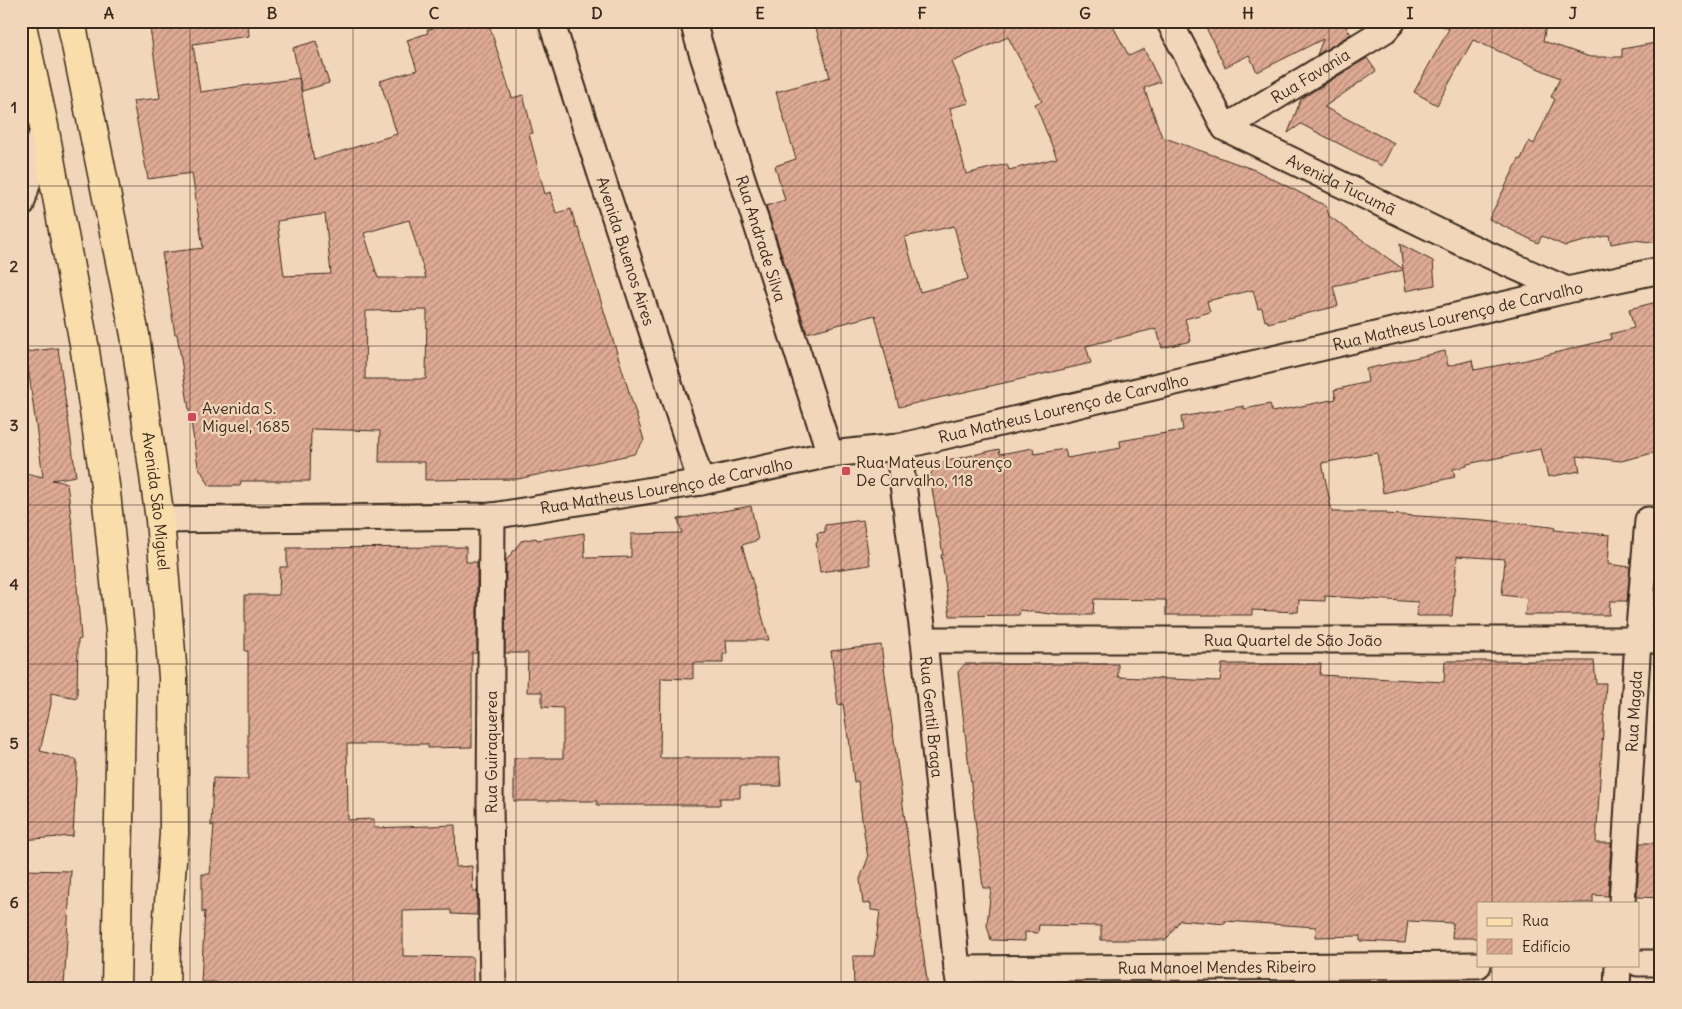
<svg xmlns="http://www.w3.org/2000/svg" width="1682" height="1009" viewBox="0 0 1682 1009" font-family="Delius,sans-serif">
<style>
.building{fill:url(#building-hatch);stroke:#3b2a1e;fill-rule:evenodd}
.lines{fill:none;stroke-linecap:round;stroke-linejoin:round}
.street-casing{stroke:#3b2a1e;stroke-width:29}
.primary-casing{stroke:#3b2a1e;stroke-width:31}
.street{stroke:#f2d6b9;stroke-width:25}
.primary{stroke:#f9ddab;stroke-width:28}
.grid{fill:none;stroke:#3b2a1e;stroke-width:1;stroke-opacity:0.55}
.poi-dot{fill:#d1495b;stroke:#f2d6b9;stroke-width:2}
.labels{text-anchor:middle;stroke-width:4.5;stroke-linejoin:round;paint-order:stroke}
.street-label{font-size:16px;fill:#3b2a1e;stroke:#f2d6b9}
.poi-label{font-size:16px;fill:#3b2a1e;stroke:#f2d6b9;text-anchor:start}
.neatline{fill:none;stroke:#3b2a1e;stroke-width:2}
.grid-label{font-size:16px;text-anchor:middle;font-weight:bold;fill:#3b2a1e}
</style>
<defs>
<pattern id="building-hatch" width="6" height="6" patternUnits="userSpaceOnUse" patternTransform="scale(1.25)"><rect width="6" height="6" fill="#dfaa94"/><path d="M-1 1l2-2M0 6l6-6M5 7l2-2" fill="none" stroke="#b68b78"/></pattern>
</defs>
<rect width="100%" height="100%" fill="#f2d6b9"/>
<filter id="ink" filterUnits="userSpaceOnUse"><feTurbulence type="fractalNoise" baseFrequency=".02" numOctaves="2"/><feDisplacementMap in="SourceGraphic" scale="10" xChannelSelector="R" yChannelSelector="G"/><feConvolveMatrix kernelMatrix="1 2 1 2 8 2 1 2 1" color-interpolation-filters="sRGB"/></filter>
<g filter="url(#ink)">
<g class="building">
<path d="M149,21H248L249,36L193,44L200,92L299,78L314,160L397,134L380,81L417,70L407,40L428,33L427,30L454,21H488L512,98L523,95L533,133L529,134L545,194L550,192L556,213L571,209L576,227H578L644,440L634,454L518,479L425,480V462H379L380,431L311,429L310,481H241L240,486H210L198,466L177,334H175L162,253L203,248L192,173L148,179L133,101L160,98ZM325,214L331,274L284,276L277,221ZM409,220L426,278H378L364,233ZM427,310L426,379H365L366,311Z"/>
<path d="M814,21H1110L1129,56L1144,49L1160,82L1144,88L1162,137L1255,170L1326,206L1329,216L1403,269L1400,244L1433,261L1435,285L1406,291L1403,270L1333,286L1338,306L1268,323L1267,320L1265,321L1262,308L1258,309L1253,290L1207,301L1210,312L1185,319L1191,341L1162,348L1157,330H1154V329L1086,346L1091,363L899,407L875,315L807,333L766,206L785,200L775,166L796,159L776,92L830,77ZM1008,37L1042,101L1035,104L1057,158L1009,170L1007,164L966,174L950,108L969,103L952,62ZM954,226L968,279L920,292L905,237Z"/>
<path d="M1203,21H1358L1346,27L1351,34L1317,55L1323,39L1257,72L1249,55L1225,67Z"/>
<path d="M1431,21H1547L1543,41L1590,57H1622V49L1661,42V243L1633,240L1611,244L1609,235L1565,246L1542,236L1538,243L1489,219L1519,159H1521L1529,141L1534,144L1555,99L1551,97L1560,78L1473,40L1437,105L1414,92L1449,29Z"/>
<path d="M316,41L329,83L302,91L293,48Z"/>
<path d="M1367,58L1376,71L1324,107L1394,143L1382,166L1301,124L1288,133L1301,99Z"/>
<path d="M1661,301V451L1621,461L1577,456L1580,471L1548,477L1541,449L1467,464V466L1453,469L1455,477L1383,493L1377,453L1322,463L1332,512H1386V514L1484,520L1552,527L1555,528L1554,530L1610,535L1608,564L1630,567L1627,601H1610L1609,615H1525L1527,598L1502,595L1505,559L1457,556L1452,616H1417L1418,602L1325,596V601L1299,600L1298,612L1252,610V615H1166V600L1094,599L1093,615H1059L1020,610L1019,615L950,616L941,555H943L930,476L935,466L939,463L999,449L1000,454L1033,448L1034,454L1065,449L1067,458L1121,448L1120,441L1183,430L1181,417L1244,406V409L1270,404L1272,412L1336,399L1334,390L1368,382L1366,369L1445,351L1448,366L1472,360L1474,370L1522,361L1611,339L1610,334L1634,328L1629,309Z"/>
<path d="M58,348L76,476L52,480L67,483L73,533L81,639L78,640L77,698L51,693V704L40,751L77,760L73,836L21,840V472L43,477L26,352Z"/>
<path d="M751,506L758,540L742,545L769,640H726L727,654H723V663H693V679L661,678L660,758H779L781,786H740V798H720V805H597V801H514V758H563V708L542,707V692H527L528,653H505L506,561L521,541L536,538L537,540L584,533L585,558L631,557V534L682,533L678,519Z"/>
<path d="M863,520L870,565L820,572L816,543L818,542L817,533L825,532V525Z"/>
<path d="M466,547V562H477V653H472V747L428,748V744H347L348,820L374,819V828L455,825L456,867L472,866L473,891H477V915L451,914V910L403,911V956L473,957V988H216V982H201L205,911L202,913V874H210L214,825L211,826L213,778L248,779V651H245V595H279L280,567H287V548Z"/>
<path d="M881,645L917,907L928,988H854L853,956H874L880,911L871,910V903L863,904L860,879L868,858L862,820L858,781L854,782L849,738H848L843,704L838,705L831,651Z"/>
<path d="M1445,661H1594L1596,683H1606L1596,843H1611L1608,896L1593,895V903H1478V938H1452L1453,923L1408,921L1405,943L1360,941V936L1315,937L1316,927L1225,921V924L1180,920L1166,940H1101V926L1039,925L1038,933L1025,932V941L991,940L987,925L991,888H983L958,672L965,664H1118V677L1220,681L1222,664H1321L1320,675L1444,682Z"/>
<path d="M1640,843H1661V898L1637,897Z"/>
<path d="M21,870L71,871L64,988H21Z"/>
</g>
<g class="lines">
<g class="street-casing">
<g id="street">
<path id="s1" d="M551,21L701,482"/>
<path id="s2" d="M693,21L698,40L830,454"/>
<path id="s3" d="M1169,21L1225,128L1462,243L1567,290"/>
<path id="s4" d="M1225,128L1385,30L1393,21"/>
<path d="M21,205L44,126"/>
<path id="s5" d="M898,447L924,640L957,969L960,988"/>
<path d="M492,516L490,806L493,988"/>
<path id="s6" d="M160,520L492,516L701,482L830,454L898,447L1567,290L1661,270"/>
<path id="s7" d="M924,640H1661"/>
<path id="s8" d="M1622,903L1638,640L1648,520"/>
<path d="M1638,963H1661"/>
<path id="s9" d="M957,969L1478,965"/>
<path d="M1617,988L1618,965"/>
</g>
</g>
<g class="primary-casing">
<g id="primary">
<path d="M21,21L44,126L84,344L106,492L122,651L116,988"/>
<path id="s10" d="M71,21L135,335L160,520L173,677L174,834L166,944L165,988"/>
</g>
</g>
<use href="#street" class="street"/>
<use href="#primary" class="primary"/>
</g>
</g>
<path class="grid" d="M190,21V988M353,21V988M516,21V988M678,21V988M841,21V988M1004,21V988M1166,21V988M1329,21V988M1492,21V903M21,186H1661M21,346H1661M21,505H1661M21,664H1661M21,822H1661M1492,965V988"/>
<g class="poi-dot">
<rect x="187" y="412" width="10" height="10" rx="2.5"/>
<rect x="841" y="466" width="10" height="10" rx="2.5"/>
</g>
<g class="labels">
<g class="street-label">
<text dy="6" stroke="none"><textPath href="#s4" startOffset="100">Rua Favania</textPath></text>
<text dy="6" stroke="none"><textPath href="#s3" startOffset="250">Avenida Tucumã</textPath></text>
<text dy="6" stroke="none"><textPath href="#s2" startOffset="228">Rua Andrade Silva</textPath></text>
<text dy="6" stroke="none"><textPath href="#s1" startOffset="242">Avenida Buenos Aires</textPath></text>
<text dy="6" stroke="none"><textPath href="#s6" startOffset="1319">Rua Matheus Lourenço de Carvalho</textPath></text>
<text dy="6" stroke="none"><textPath href="#s6" startOffset="914">Rua Matheus Lourenço de Carvalho</textPath></text>
<text dy="6" stroke="none"><textPath href="#s6" startOffset="509">Rua Matheus Lourenço de Carvalho</textPath></text>
<text dy="6" stroke="none"><textPath href="#s10" startOffset="488">Avenida São Miguel</textPath></text>
<text dy="6" stroke="none"><textPath href="#s7" startOffset="369">Rua Quartel de São João</textPath></text>
<text dy="6" stroke="none"><textPath href="#s8" startOffset="192">Rua Magda</textPath></text>
<text dy="6" stroke="none"><textPath href="#s5" startOffset="272">Rua Gentil Braga</textPath></text>
<text transform="translate(491 752) rotate(-90)" y="6">Rua Guiraquerea</text>
<text dy="6" stroke="none"><textPath href="#s9" startOffset="260">Rua Manoel Mendes Ribeiro</textPath></text>
</g>
<g class="poi-label">
<text x="202" y="414">Avenida S.<tspan x="202" dy="18">Miguel, 1685</tspan></text>
<text x="856" y="468">Rua Mateus Lourenço<tspan x="856" dy="18">De Carvalho, 118</tspan></text>
</g>
</g>
<rect width="1682" height="1009" fill="none" stroke="#f2d6b9" stroke-width="55"/>
<rect x="1477" y="902" width="162" height="65" fill="#f2d6b9" stroke="#a9917b"/>
<rect x="1487" y="918" width="25" height="8" fill="#f9ddab" stroke="#a9917b"/>
<text x="1522" y="926" font-size="15" fill="#3b2a1e">Rua</text>
<rect x="1487" y="939" width="25" height="15" fill="url(#building-hatch)" stroke="#a9917b"/>
<text x="1522" y="952" font-size="15" fill="#3b2a1e">Edifício</text>
<rect x="28" y="28" width="1626" height="954" class="neatline"/>
<g class="grid-label">
<text x="109" y="19">A</text>
<text x="272" y="19">B</text>
<text x="434" y="19">C</text>
<text x="597" y="19">D</text>
<text x="760" y="19">E</text>
<text x="922" y="19">F</text>
<text x="1085" y="19">G</text>
<text x="1248" y="19">H</text>
<text x="1410" y="19">I</text>
<text x="1573" y="19">J</text>
<text x="14" y="113">1</text>
<text x="14" y="272">2</text>
<text x="14" y="431">3</text>
<text x="14" y="590">4</text>
<text x="14" y="749">5</text>
<text x="14" y="908">6</text>
</g>
</svg>
